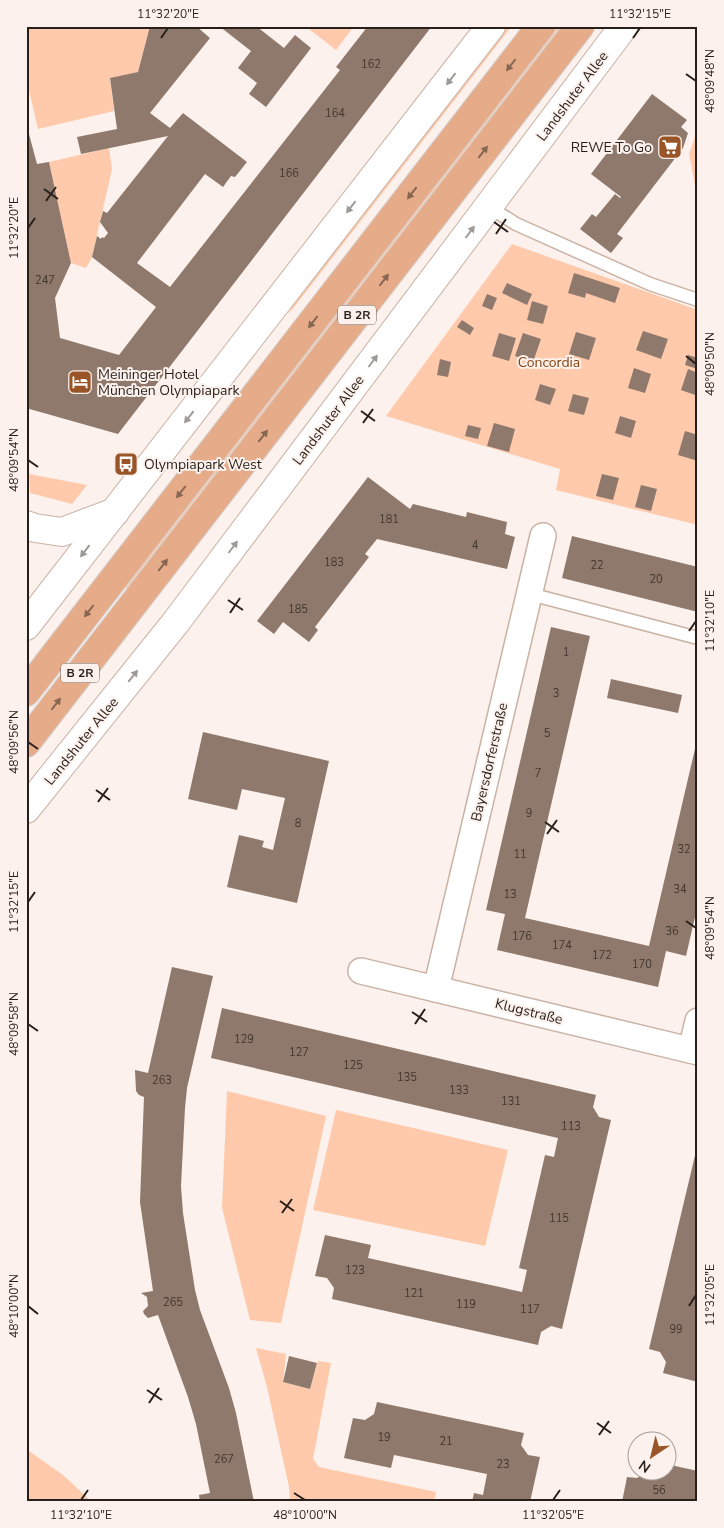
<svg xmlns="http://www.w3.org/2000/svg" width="724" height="1528" viewBox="0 0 724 1528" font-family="'Nunito Sans',sans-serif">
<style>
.green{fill:#fecaab}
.building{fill:#8f796c}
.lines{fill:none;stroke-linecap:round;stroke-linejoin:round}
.service-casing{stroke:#cab2a4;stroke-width:15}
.minor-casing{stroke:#cab2a4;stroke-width:28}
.secondary-casing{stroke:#cab2a4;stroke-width:30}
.trunk-casing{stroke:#d4d2d1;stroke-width:30}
.service{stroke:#fff;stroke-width:12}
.minor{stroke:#fff;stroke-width:25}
.secondary{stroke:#fff;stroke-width:28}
.trunk{stroke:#e6ac8a;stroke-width:28}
.oneway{fill:#876652}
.oneway2{fill:#9e9a98}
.ticks{fill:none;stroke:#281f1a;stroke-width:2}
.labels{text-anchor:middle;stroke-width:4;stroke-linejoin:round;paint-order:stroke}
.number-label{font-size:11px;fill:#42362e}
.shield{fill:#fcf1ec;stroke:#685e59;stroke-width:1}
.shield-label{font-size:12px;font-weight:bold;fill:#281f1a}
.street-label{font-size:14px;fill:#281f1a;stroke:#fcf1ec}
.poi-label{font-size:14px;fill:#281f1a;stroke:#fcf1ec;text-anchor:start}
.park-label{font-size:14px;fill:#864310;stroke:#fcf1ec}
.neatline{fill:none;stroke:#281f1a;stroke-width:2}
.ticks-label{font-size:12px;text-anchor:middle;fill:#281f1a}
</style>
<rect width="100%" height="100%" fill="#fcf1ec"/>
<g class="green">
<path d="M26,26H150L138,72L110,79L114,111L38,129L26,78Z"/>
<path d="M305,26H354L336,50Z"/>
<path d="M502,26H512L288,315L306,280Z"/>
<path d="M555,26H564L129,590L124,587Z"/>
<path d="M698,128V201L689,154Z"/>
<path d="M109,148L112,169L92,257L86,268L71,263L49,162Z"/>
<path d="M512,244L698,310V525L556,490L560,469L386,416Z"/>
<path d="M29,474L87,485L72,504L30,493Z"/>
<path d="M227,1091L326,1116L281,1323L250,1320L222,1208Z"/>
<path d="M336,1110L508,1150L485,1246L313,1210Z"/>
<path d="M256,1348L286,1354L283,1382L310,1389L318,1361L331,1363L313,1459L319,1467L436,1492L434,1502H290L289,1487L267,1387Z"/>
<path d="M26,1449L63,1475L92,1502H26Z"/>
</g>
<g class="building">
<path d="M150,26H196L210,38L150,113L170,128L183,113L247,162L235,177L231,176L223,187L205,174L137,263L170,287L340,70L336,67L368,26H432L118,434L26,408V123L37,164L49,162L71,263L55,298L60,338L119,355L156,307L92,257L97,236L101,239L102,237L104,238L108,233L100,222L103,211L107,213L168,136L81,154L77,137L117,129L110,78L138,72Z"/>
<path d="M219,26H256L284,48L295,35L311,48L266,107L249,94L257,83L238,68L251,51Z"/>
<path d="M652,94L687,120L681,127L688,133L683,148L617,234L623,238L611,253L580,229L592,214L596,217L615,194L620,198L621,197L591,174Z"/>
<path d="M574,273L620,288L615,303L586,293L585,298L568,293Z"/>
<path d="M507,283L532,294L527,305L502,293Z"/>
<path d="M487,294L497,298L492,310L482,306Z"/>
<path d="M532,301L548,306L543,324L527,320Z"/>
<path d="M462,320L474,328L470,335L457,327Z"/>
<path d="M643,331L668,339L661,359L636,350Z"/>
<path d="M576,332L596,338L589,360L569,354Z"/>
<path d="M499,333L516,338L509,361L492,356Z"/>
<path d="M523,333L541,339L533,362L515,356Z"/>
<path d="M688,355L698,358V369L685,365Z"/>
<path d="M440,359L451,362L448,377L437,375Z"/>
<path d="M634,368L651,374L645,393L628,388Z"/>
<path d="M688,369L698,373V396L681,390Z"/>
<path d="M540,384L556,389L550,405L535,400Z"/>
<path d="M573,394L589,398L584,415L568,411Z"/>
<path d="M620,416L636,421L631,438L615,433Z"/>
<path d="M494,423L515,429L509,452L487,446Z"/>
<path d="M468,425L481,428L478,439L465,436Z"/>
<path d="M685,431L698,435V461L678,455Z"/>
<path d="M602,474L619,478L613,500L596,496Z"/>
<path d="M368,477L410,509L413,504L466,517L467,512L507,522L505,534L515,537L507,569L377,539L365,554L369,557L315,627L318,630L309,642L283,622L274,634L257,621Z"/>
<path d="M641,485L657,489L651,511L635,507Z"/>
<path d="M572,536L698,567V612L562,578Z"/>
<path d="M551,627L590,636L525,918L649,946L698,736V904L686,956L666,951L658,987L497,950L505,914L486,910Z"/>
<path d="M611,679L682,695L678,713L607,698Z"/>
<path d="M203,732L329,761L297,903L227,887L239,835L264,841L262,847L273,850L285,798L242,789L237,810L188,799Z"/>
<path d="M172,967L213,976L187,1088L185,1108L181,1186L183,1213L195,1290L200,1310L229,1388L236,1413L254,1502H200L199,1495L210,1493L196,1424L188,1397L158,1315L148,1318L144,1314L143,1311L148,1306L147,1297L141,1293L153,1291L140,1202L144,1097L139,1095L136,1091L135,1070L148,1073Z"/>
<path d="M222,1008L596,1095L593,1107L599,1117L611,1120L562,1329L551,1326L541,1332L538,1345L332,1299L334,1288L327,1278L315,1276L325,1235L371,1245L368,1258L522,1292L527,1270L519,1268L545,1155L554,1157L558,1138L211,1058Z"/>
<path d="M697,1147H698V1382L663,1373L666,1362L660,1352L649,1349Z"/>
<path d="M289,1356L317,1363L310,1389L283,1382Z"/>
<path d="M377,1402L524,1433L521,1445L528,1455L540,1457L530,1502H472L474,1493L483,1495L487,1474L394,1455L391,1468L344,1458L353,1418L365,1420L374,1414Z"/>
<path d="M666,1464L698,1471V1502H622L627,1477L637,1478L649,1470H666Z"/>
</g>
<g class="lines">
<g class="service-casing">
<g id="service">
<path d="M489,207L516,224L650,284L698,300"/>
<path d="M530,594L698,638"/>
</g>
</g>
<g class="minor-casing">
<g id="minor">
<path d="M361,971L698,1052"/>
<path d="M436,989L543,536"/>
<path d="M691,1050L698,1021"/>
</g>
</g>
<g class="secondary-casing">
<g id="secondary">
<path d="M26,525L35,528L62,532L115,512"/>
<path d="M26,626L491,26"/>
<path d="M26,809L176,622L624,26"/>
</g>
</g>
<g class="trunk-casing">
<g id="trunk">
<path d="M26,692L541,26"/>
<path d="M26,743L580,26"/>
</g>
</g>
<use href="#service" class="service"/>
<use href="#minor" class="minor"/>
<use href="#secondary" class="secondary"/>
<use href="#trunk" class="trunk"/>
</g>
<defs><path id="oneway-solid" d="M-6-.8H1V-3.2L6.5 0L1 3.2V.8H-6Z" transform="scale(1.25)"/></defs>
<g class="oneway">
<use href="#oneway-solid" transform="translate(511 65) rotate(128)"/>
<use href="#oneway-solid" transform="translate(483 152) rotate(-52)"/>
<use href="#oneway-solid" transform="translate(412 193) rotate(128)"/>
<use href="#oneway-solid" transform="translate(384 280) rotate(-52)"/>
<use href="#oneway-solid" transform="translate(313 322) rotate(128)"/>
<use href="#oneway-solid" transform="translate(263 436) rotate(-52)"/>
<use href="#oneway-solid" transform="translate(181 492) rotate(128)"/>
<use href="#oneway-solid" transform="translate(163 565) rotate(-52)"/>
<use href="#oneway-solid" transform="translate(89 611) rotate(128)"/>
<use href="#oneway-solid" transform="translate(56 704) rotate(-52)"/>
</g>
<g class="oneway2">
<use href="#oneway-solid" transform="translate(451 79) rotate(128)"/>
<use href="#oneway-solid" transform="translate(351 207) rotate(128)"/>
<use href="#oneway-solid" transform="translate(470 232) rotate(-53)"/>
<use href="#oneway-solid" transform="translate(373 361) rotate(-53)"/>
<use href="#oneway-solid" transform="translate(189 417) rotate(128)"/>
<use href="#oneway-solid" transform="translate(233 547) rotate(-53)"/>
<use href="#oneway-solid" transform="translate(85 551) rotate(128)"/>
<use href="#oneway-solid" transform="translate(133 676) rotate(-51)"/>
</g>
<path class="ticks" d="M161,38L168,28M633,38L640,28M686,74L696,81M44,189L58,199M46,201L56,187M494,222L508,232M28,228L35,218M496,234L506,219M686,356L696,364M361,411L375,421M363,423L373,409M28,460L38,467M228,600L243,610M230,613L240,598M689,631L696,621M28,742L38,749M96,790L110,800M98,802L108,788M545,822L559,832M547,834L557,820M28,902L35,892M686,921L696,928M412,1012L427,1022M28,1024L38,1031M415,1024L425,1009M280,1201L294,1211M282,1213L292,1199M28,1306L38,1314M689,1306L696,1295M147,1390L162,1400M149,1403L159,1388M597,1423L611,1433M599,1435L609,1421M294,1493L305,1500M81,1500L88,1490M553,1500L560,1490"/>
<defs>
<g id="supermarket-square" transform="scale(1.25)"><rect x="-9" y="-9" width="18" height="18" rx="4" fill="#995527" stroke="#fcf1ec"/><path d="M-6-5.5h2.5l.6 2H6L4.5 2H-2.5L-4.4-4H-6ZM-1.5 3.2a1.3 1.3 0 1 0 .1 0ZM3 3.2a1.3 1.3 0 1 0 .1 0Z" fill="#fff"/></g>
<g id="hotel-square" transform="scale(1.25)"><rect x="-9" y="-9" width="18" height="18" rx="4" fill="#995527" stroke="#fcf1ec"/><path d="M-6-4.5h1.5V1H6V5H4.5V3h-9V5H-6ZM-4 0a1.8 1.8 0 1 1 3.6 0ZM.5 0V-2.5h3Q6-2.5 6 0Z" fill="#fff"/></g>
<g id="bus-square" transform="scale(1.25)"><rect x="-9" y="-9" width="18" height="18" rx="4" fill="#995527" stroke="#fcf1ec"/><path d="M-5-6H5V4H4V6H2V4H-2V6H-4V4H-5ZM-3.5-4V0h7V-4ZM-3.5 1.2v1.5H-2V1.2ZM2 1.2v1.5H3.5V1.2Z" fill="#fff"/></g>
</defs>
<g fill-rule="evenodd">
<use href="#supermarket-square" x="670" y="147"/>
<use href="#hotel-square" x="80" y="382"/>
<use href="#bus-square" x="126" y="464"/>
</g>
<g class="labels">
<g class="number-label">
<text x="371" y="68">162</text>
<text x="335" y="117">164</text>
<text x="289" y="177">166</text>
<text x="45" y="284">247</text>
<text x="389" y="523">181</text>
<text x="475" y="549">4</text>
<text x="334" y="566">183</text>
<text x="597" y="569">22</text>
<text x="656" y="583">20</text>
<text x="298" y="613">185</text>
<text x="566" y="656">1</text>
<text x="556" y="697">3</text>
<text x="547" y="737">5</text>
<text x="538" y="777">7</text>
<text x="529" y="817">9</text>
<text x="298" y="827">8</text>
<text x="684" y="853">32</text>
<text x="520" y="858">11</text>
<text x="680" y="893">34</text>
<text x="510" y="898">13</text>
<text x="672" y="935">36</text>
<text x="522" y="940">176</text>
<text x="562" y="949">174</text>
<text x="602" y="959">172</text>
<text x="642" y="968">170</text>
<text x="244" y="1043">129</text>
<text x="299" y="1056">127</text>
<text x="353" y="1069">125</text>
<text x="407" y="1081">135</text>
<text x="162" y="1084">263</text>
<text x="459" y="1094">133</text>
<text x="511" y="1105">131</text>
<text x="571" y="1130">113</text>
<text x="559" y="1222">115</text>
<text x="355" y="1274">123</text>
<text x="414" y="1297">121</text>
<text x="173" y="1306">265</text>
<text x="466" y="1308">119</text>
<text x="530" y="1313">117</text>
<text x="676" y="1333">99</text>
<text x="384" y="1441">19</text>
<text x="446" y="1445">21</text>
<text x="224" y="1463">267</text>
<text x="503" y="1468">23</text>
<text x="659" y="1494">56</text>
</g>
<g class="shield">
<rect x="338" y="305.5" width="38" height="19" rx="4"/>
<rect x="61" y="663.5" width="38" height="19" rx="4"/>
</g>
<g class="shield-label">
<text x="357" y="319">B 2R</text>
<text x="80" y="677">B 2R</text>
</g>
<g class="street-label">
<text transform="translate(572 96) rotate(-53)" y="5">Landshuter Allee</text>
<text transform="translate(328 420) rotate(-53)" y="5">Landshuter Allee</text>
<text transform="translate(81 741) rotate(-51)" y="5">Landshuter Allee</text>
<text transform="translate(489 762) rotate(-77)" y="5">Bayersdorferstraße</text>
<text transform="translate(529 1011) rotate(14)" y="5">Klugstraße</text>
</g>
<g class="poi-label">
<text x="652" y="152" text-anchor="end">REWE To Go</text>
<text x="98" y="379">Meininger Hotel<tspan x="98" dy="16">München Olympiapark</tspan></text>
<text x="144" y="469">Olympiapark West</text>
</g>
<g class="park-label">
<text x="549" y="367">Concordia</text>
</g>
</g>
<rect width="724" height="1528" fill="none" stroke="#fcf1ec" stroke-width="55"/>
<g transform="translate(652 1456) rotate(215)"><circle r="24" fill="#fcf1ec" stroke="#a79d98"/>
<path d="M0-4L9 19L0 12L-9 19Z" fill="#995527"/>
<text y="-8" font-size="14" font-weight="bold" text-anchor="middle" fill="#281f1a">N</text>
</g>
<rect x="28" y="28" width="668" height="1472" class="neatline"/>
<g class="ticks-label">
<text x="168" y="18">11°32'20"E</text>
<text x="640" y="18">11°32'15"E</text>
<text transform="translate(710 81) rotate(-90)" y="4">48°09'48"N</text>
<text transform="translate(14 228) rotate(-90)" y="4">11°32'20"E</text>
<text transform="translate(710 364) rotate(-90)" y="4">48°09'50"N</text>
<text transform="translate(14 460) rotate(-90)" y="4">48°09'54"N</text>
<text transform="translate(710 621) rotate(-90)" y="4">11°32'10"E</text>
<text transform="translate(14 742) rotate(-90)" y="4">48°09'56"N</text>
<text transform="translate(14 902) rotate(-90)" y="4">11°32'15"E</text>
<text transform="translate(710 928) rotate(-90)" y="4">48°09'54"N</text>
<text transform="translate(14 1024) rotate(-90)" y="4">48°09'58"N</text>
<text transform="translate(710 1295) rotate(-90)" y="4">11°32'05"E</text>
<text transform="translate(14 1306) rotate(-90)" y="4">48°10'00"N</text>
<text x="81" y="1519">11°32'10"E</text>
<text x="305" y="1519">48°10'00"N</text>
<text x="553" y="1519">11°32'05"E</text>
</g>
</svg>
